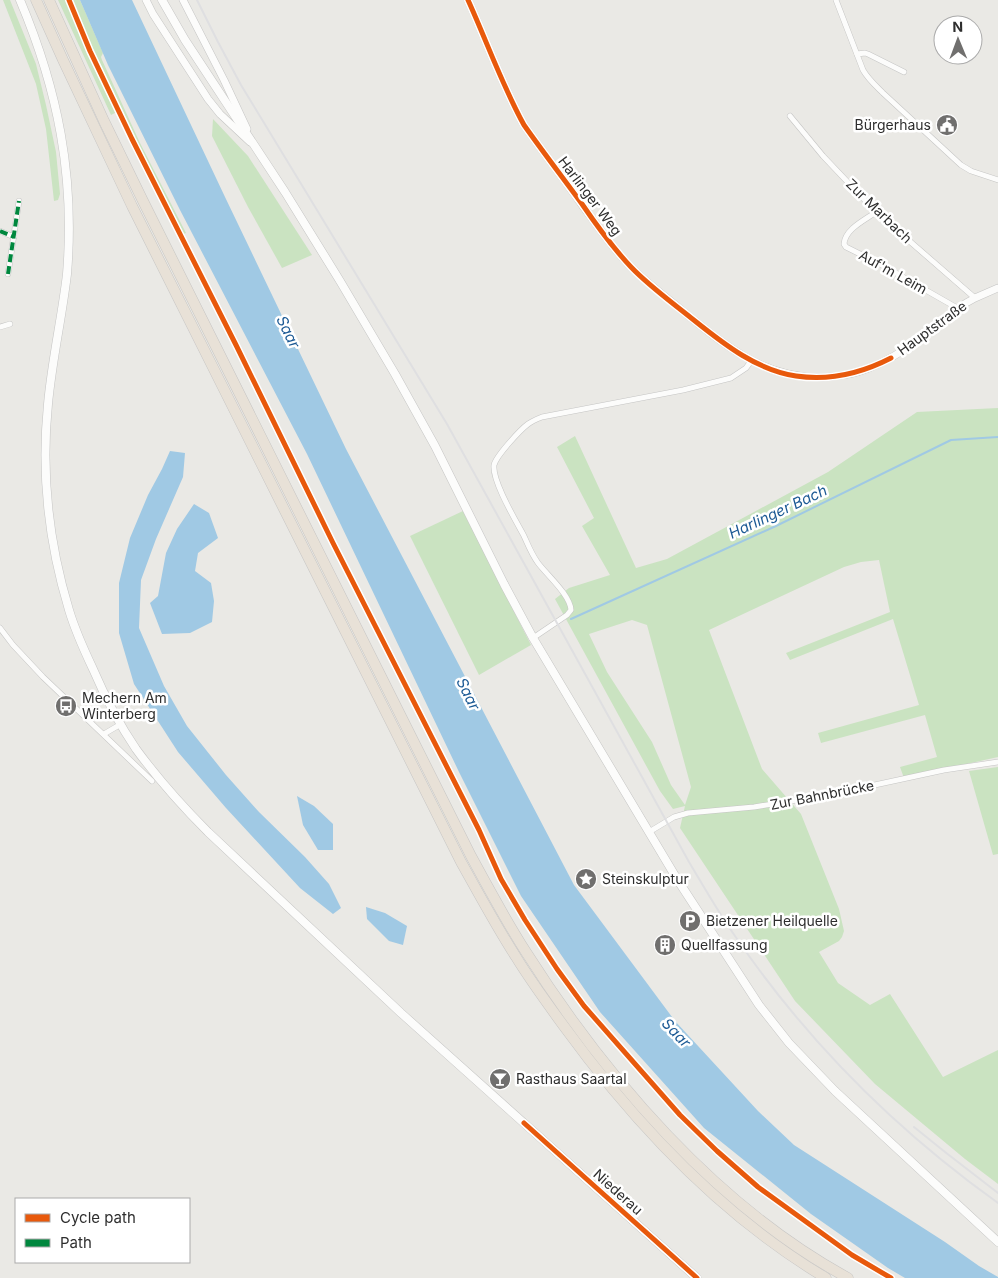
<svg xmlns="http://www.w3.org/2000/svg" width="998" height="1278" viewBox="0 0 998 1278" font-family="Inter,sans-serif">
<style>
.green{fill:#cae3c1;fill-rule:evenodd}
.water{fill:#a0c9e4}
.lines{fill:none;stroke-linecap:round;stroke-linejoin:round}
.stream{stroke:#a0c9e4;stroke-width:2}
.minor-casing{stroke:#c5c5c4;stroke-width:6}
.tertiary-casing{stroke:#c5c5c4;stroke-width:8}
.secondary-casing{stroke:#c5c5c4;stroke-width:9}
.motorway-casing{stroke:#c6c5c4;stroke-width:11}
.minor{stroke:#fcfcfb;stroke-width:5}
.tertiary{stroke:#fcfcfb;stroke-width:7}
.secondary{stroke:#fcfcfb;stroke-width:8}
.motorway{stroke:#e8e1d7;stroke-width:10}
.rail{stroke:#dfdfe1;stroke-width:2}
.quiet{stroke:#00873e;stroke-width:4;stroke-dasharray:8 4;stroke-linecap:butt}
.cycleway-casing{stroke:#fff;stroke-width:8}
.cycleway{stroke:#e8590c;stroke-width:5}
.labels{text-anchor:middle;stroke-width:5;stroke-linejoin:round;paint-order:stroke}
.poi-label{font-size:14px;fill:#2e2e2e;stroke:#fff;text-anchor:start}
.street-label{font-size:14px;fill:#2e2e2e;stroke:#fff}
.water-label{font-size:15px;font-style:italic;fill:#1b5994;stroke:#fff}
</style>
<rect width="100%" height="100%" fill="#eae9e5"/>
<g class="green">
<path d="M3,0H10L36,64L46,105L56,152L60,194L58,200L54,201L46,129L36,84Z"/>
<path d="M58,0H80L103,53L101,57L102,60L140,143L186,233L178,236L117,112L111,115Z"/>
<path d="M213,119L248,156L312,255L282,268L248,207L212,136Z"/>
<path d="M998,408V757L904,778L900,767L937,757L925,715L821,743L818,733L919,705L893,619L790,660L786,653L890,612L879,560L861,562L844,567L709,630L762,769L801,814L839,909L844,931L842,937L839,941L819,952L838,983L870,1005L890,994L943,1077L998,1050V1184L965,1159L875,1084L795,1001L680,828L685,806L673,809L660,791L555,599L569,588L610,575L582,526L594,518L557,447L575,436L636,568L667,559L828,472L917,412ZM632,620L647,625L691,787L685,805L671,785L652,742L607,672L589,634Z"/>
<path d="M463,511L531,645L479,675L410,536Z"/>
<path d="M998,767V854L993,855L969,771Z"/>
</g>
<g class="water">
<path d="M80,0H132L225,197L346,449L574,885L675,1021L758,1111L794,1145L945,1242L979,1266L998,1277V1278H905L888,1268L811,1214L704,1128L600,1012L521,896L459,772L307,454L180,210L108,65Z"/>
<path d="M170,451L185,453L183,477L156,539L141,580L139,628L164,686L187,726L226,775L259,812L305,857L329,884L341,908L333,914L300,888L226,808L178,752L134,684L119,633V583L130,538L148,495L162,469Z"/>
<path d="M194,504L209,513L218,538L198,553L195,571L211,583L214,601L212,622L190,633L162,634L150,603L158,596L166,553L177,529Z"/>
<path d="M297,796L314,806L333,824V850H318L303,825Z"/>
<path d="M366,907L385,913L407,926L403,945L389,941L367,919Z"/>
</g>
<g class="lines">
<path class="stream" d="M571,619L776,526L951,440L998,437"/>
<g class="minor-casing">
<g id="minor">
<path d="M836,0L863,70C868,79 876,86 883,93L961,165L971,171L998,180"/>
<path d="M857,54L865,53L868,54L904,72"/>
<path d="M790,116L823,156L876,212L975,298"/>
<path d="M876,212C865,220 845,229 844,244L846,247L880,264L959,309"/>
<path d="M0,231L14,237"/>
<path d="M8,274L19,201"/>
<path d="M0,327L10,324"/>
<path d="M0,628L13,645L43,677L152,781"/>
<path d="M533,638L567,615L571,610C570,595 548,576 538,563C532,555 528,545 524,536C516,521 492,481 494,465C496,456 520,430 528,424C532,421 537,419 542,417L683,390L731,378L746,368L751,361"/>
<path d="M104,734L121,724"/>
<path d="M649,832L674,817L688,813L754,807L833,794L944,770L998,762"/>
</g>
</g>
<g class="tertiary-casing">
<g id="tertiary">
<path d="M146,0L153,14L208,99L220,114L250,142"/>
<path d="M183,0L224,80L247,129"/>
<path d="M468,0C487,42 502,85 524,125C543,152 563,178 582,205C598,226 613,249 631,267C647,283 666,297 684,312C728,348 768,381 828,377C838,376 848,375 858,372C900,359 932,329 966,303L975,298L998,288"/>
</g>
</g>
<g class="secondary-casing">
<g id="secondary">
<path d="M20,0C58,90 75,176 67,274C62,317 52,360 48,404C41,473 49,544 69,610C75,630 84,650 93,669C105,697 119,724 136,749C158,779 182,806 208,832L401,1013L697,1278"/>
<path d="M162,0L185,40L285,192L340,281L395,374L435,446L504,584L533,638L677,879L759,1005L789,1043L835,1091L998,1242"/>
</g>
</g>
<g class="motorway-casing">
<g id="motorway">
<path d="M36,0L63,60L132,206L461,862C479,894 496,926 516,957C530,980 547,1003 563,1025C635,1124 720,1215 826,1278"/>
<path d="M49,0L104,121L143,201L471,856C489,889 506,921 526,952C606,1078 716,1206 848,1278"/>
</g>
</g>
<use href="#minor" class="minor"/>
<use href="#tertiary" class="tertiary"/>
<use href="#secondary" class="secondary"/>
<use href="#motorway" class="motorway"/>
<g class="rail">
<path d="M197,0L218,42L241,85L447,424L689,862C704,887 718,912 735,936C806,1040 896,1130 998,1203"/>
<path d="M914,1127L945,1152L998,1193"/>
</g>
<g class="quiet">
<path d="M0,231L14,237"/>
<path d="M8,274L19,201"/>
</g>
<g class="cycleway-casing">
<g id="cycleway">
<path d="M69,0L90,51L132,139L236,345L333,543L479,830L501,879L525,920L557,969L584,1006L680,1115L717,1151L758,1187L852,1255L891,1278"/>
<path d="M468,0C487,42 502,85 524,125C543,152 563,178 582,204C597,226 613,248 631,267C650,287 673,303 695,321C725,345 757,370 796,376C830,381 862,373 891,358"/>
<path d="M524,1123L697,1278"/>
</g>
</g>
<use href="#cycleway" class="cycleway"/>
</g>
<defs>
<g id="civic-disc" transform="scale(1.125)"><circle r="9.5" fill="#706f6e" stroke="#fff"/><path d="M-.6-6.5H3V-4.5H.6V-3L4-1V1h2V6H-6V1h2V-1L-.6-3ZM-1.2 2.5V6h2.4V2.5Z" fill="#fff"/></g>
<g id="bus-disc" transform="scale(1.125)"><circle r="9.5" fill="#706f6e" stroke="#fff"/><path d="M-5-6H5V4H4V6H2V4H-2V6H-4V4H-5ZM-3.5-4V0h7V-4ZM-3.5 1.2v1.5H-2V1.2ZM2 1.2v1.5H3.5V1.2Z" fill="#fff"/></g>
<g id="sight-disc" transform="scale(1.125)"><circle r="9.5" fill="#706f6e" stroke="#fff"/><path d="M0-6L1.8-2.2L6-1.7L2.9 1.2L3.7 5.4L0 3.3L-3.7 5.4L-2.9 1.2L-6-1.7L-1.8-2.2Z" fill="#fff"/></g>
<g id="parking-disc" transform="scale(1.125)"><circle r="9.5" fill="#706f6e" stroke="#fff"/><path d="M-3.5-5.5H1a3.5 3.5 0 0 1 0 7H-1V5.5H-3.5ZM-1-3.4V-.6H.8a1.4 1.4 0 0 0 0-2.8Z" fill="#fff"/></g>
<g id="building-disc" transform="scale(1.125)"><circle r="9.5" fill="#706f6e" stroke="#fff"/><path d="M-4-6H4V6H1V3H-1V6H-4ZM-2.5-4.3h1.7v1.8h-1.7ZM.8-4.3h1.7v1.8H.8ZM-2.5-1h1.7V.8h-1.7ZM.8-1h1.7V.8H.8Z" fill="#fff"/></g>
<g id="bar-disc" transform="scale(1.125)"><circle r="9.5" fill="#706f6e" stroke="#fff"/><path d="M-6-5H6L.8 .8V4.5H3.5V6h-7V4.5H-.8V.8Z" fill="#fff"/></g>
</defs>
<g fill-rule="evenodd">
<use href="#civic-disc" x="947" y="125"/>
<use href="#bus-disc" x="66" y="706"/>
<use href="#sight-disc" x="586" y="879"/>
<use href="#parking-disc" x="690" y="921"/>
<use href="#building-disc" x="665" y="945"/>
<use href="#bar-disc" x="500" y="1079"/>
</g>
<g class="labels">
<g class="poi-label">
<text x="931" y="130" text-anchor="end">Bürgerhaus</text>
<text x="82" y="703">Mechern Am<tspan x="82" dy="16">Winterberg</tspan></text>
<text x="602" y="884">Steinskulptur</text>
<text x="706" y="926">Bietzener Heilquelle</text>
<text x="681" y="950">Quellfassung</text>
<text x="516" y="1084">Rasthaus Saartal</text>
</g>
<g class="street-label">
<text transform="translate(590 196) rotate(53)" y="5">Harlinger Weg</text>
<text transform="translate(879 211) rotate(44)" y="5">Zur Marbach</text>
<text transform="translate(893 272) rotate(29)" y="5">Auf'm Leim</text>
<text transform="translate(932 328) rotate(-36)" y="5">Hauptstraße</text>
<text transform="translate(822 795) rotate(-11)" y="5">Zur Bahnbrücke</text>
<text transform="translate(618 1192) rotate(42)" y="5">Niederau</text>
</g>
<g class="water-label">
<text transform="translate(288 332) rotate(64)" y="5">Saar</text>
<text transform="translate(778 512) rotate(-25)" y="5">Harlinger Bach</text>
<text transform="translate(468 694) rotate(64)" y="5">Saar</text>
<text transform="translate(676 1033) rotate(46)" y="5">Saar</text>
</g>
</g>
<rect x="15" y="1198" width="175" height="65" fill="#ffffff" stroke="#ababab"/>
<rect x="25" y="1214" width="25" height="8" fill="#e8590c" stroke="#ababab"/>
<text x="60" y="1223" font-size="15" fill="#2e2e2e">Cycle path</text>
<rect x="25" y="1239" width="25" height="8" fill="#00873e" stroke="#ababab"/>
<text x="60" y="1248" font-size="15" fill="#2e2e2e">Path</text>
<g transform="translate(958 40) rotate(359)"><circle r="24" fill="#ffffff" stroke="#ababab"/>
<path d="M0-4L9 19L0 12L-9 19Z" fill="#706f6e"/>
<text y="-8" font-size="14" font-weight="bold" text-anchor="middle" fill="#2e2e2e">N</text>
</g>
</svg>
